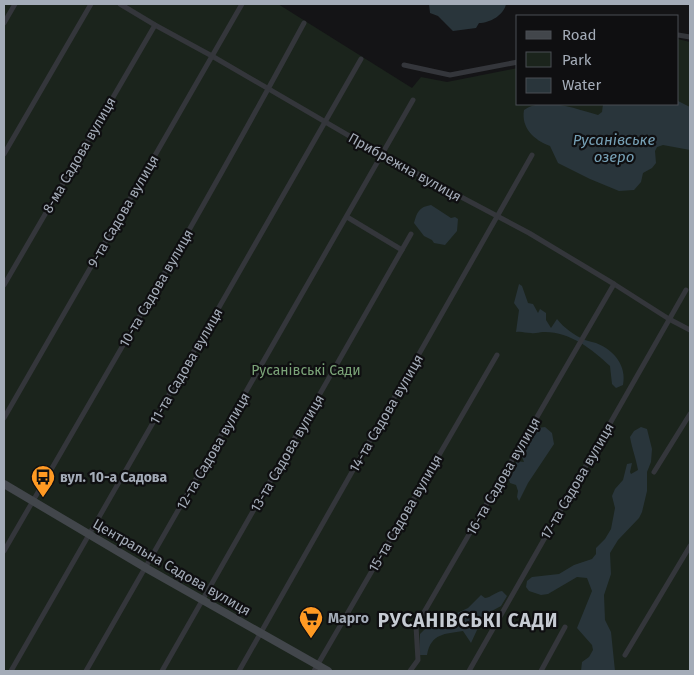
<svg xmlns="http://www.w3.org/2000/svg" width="694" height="675" viewBox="0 0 694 675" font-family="'Fira Sans',sans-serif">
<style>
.green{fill:#1b241c}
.water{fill:#29353b}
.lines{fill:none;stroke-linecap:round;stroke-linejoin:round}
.street{stroke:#34363b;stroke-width:5}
.secondary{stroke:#42464b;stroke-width:8}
.labels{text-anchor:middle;stroke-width:4.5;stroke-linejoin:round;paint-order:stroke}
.street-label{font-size:14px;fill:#a4acb8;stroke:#0f0f11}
.park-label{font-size:14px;fill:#7ca579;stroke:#0f0f11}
.poi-label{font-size:14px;font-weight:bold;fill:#a4acb8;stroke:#0f0f11;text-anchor:start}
.water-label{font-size:15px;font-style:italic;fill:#77a1b6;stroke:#0f0f11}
.district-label{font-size:19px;font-weight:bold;letter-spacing:1px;fill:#c6cbd3;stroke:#0f0f11}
</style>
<rect width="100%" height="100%" fill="#141416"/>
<path class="green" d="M4,4H278L412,88L421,77L447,82L518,68V104H678V39L690,42V671H4Z"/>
<g class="water">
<path d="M429,4H506C504,15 490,23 479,23L476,28L453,31L438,16L430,13Z"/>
<path d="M678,101L690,107V150L663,145L657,147L655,151L656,163L652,168L643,173L641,182L634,190L619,191L590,179L558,163L550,146C534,140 521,128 524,110C544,96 576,109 598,115L602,112L603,104H678Z"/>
<path d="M431,205L451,218L455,217L458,219L457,231L445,245L434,243L432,240L424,236L414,223C417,212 419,207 431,205Z"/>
<path d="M519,284L522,286L528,303L533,304L538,313L540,309L546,313V320L551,328L557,319C564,328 574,335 585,340C588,341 592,342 596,343C614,350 627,366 623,385L616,388L612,384L610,366C592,349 569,331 543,332C539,332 535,334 531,333C525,333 522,331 516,332L519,310L514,303Z"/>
<path d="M545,427L552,433L554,444L528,483L519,501L517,497L518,491L516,485L510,483L508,477L515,470L516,461L524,462L520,452L537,428Z"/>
<path d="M641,427L647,429L652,449L651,462L647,472V491L642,512L639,518L618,540L610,553L611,574L604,595L605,620L611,632L615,671H581L582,662L589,657L593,650L592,645L577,628L592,591L587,578L577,577L548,594L541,595L529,591L526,587L527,581L532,577L559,574L574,565L592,559L596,554V548L605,539L611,529L615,508L612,496L615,489L623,480L627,464L632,463L630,472L631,474L638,470C636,458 632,449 630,437L634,431Z"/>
<path d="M502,591L507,596L501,606L490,612L484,620L477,630L471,643L463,631C445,634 431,633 427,655H419L420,634L425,629L442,623L451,616L468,608L481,595L485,598C492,597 495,592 502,591Z"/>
</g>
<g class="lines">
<g class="street">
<path d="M120,4L155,25L212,56L382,155L529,233L614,284L669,319L690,330"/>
<path d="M4,23L15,4"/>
<path d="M678,35L690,37"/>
<path d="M404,65L450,75L518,62"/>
<path d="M4,154L91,4"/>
<path d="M347,217L402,250"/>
<path d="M4,285L155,25"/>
<path d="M4,418L242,4"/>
<path d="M654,472L690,414"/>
<path d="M4,551C105,376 208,201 304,23"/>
<path d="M625,655L690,546"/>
<path d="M11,671L361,59"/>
<path d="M86,671L413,100"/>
<path d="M162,671L411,234"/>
<path d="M239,671L532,155"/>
<path d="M314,671L497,355"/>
<path d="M410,671L418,660L416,626L614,284"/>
<path d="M469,671L686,290"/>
<path d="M541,671L565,627"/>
</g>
<path class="secondary" d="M4,484L146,568L328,671"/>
</g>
<defs>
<g id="bus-pin" transform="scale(1.25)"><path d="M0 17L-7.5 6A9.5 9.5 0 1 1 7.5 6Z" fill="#ff9a23" stroke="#0f0f11"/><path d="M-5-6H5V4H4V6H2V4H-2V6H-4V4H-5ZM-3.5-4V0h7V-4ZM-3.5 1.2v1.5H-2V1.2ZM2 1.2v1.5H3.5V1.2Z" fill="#111"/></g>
<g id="supermarket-pin" transform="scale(1.25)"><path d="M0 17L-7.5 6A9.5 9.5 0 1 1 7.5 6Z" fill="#ff9a23" stroke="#0f0f11"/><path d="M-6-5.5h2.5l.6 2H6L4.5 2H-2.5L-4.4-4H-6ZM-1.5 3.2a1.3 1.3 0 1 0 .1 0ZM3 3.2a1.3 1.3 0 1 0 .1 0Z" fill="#111"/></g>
</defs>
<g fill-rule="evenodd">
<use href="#bus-pin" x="43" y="477"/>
<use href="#supermarket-pin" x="311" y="618"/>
</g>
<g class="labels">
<g class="street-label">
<text transform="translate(79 155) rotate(-60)" y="5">8-ма Садова вулиця</text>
<text transform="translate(405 167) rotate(29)" y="5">Прибрежна вулиця</text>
<text transform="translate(123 211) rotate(-60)" y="5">9-та Садова вулиця</text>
<text transform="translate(156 288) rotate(-60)" y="5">10-та Садова вулиця</text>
<text transform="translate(186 366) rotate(-60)" y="5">11-та Садова вулиця</text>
<text transform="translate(386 413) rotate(-60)" y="5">14-та Садова вулиця</text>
<text transform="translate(213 451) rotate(-60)" y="5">12-та Садова вулиця</text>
<text transform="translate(287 453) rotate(-60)" y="5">13-та Садова вулиця</text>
<text transform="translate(503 476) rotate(-60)" y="5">16-та Садова вулиця</text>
<text transform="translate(577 481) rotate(-60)" y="5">17-та Садова вулиця</text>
<text transform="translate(405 513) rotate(-60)" y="5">15-та Садова вулиця</text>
<text transform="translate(172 567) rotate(30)" y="5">Центральна Садова вулиця</text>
</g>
<g class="park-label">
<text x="306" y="375">Русанівські Сади</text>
</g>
<g class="poi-label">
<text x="60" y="482">вул. 10-а Садова</text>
<text x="328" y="623">Марго</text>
</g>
<g class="water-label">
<text x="614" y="145">Русанівське<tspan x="614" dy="17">озеро</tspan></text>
</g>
<g class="district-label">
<text x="468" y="627">РУСАНІВСЬКІ САДИ</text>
</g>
</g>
<rect width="694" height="675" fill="none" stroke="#a4acb8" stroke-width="10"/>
<rect x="516" y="15" width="162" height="90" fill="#0f0f11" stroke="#4b4e54"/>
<rect x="526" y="31" width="25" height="8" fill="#42464b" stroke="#4b4e54"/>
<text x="562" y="40" font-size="15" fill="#a4acb8">Road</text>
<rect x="526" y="52" width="25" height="15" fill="#1b241c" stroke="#4b4e54"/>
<text x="562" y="65" font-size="15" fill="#a4acb8">Park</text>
<rect x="526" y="78" width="25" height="15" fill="#29353b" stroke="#4b4e54"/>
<text x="562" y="90" font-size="15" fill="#a4acb8">Water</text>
</svg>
